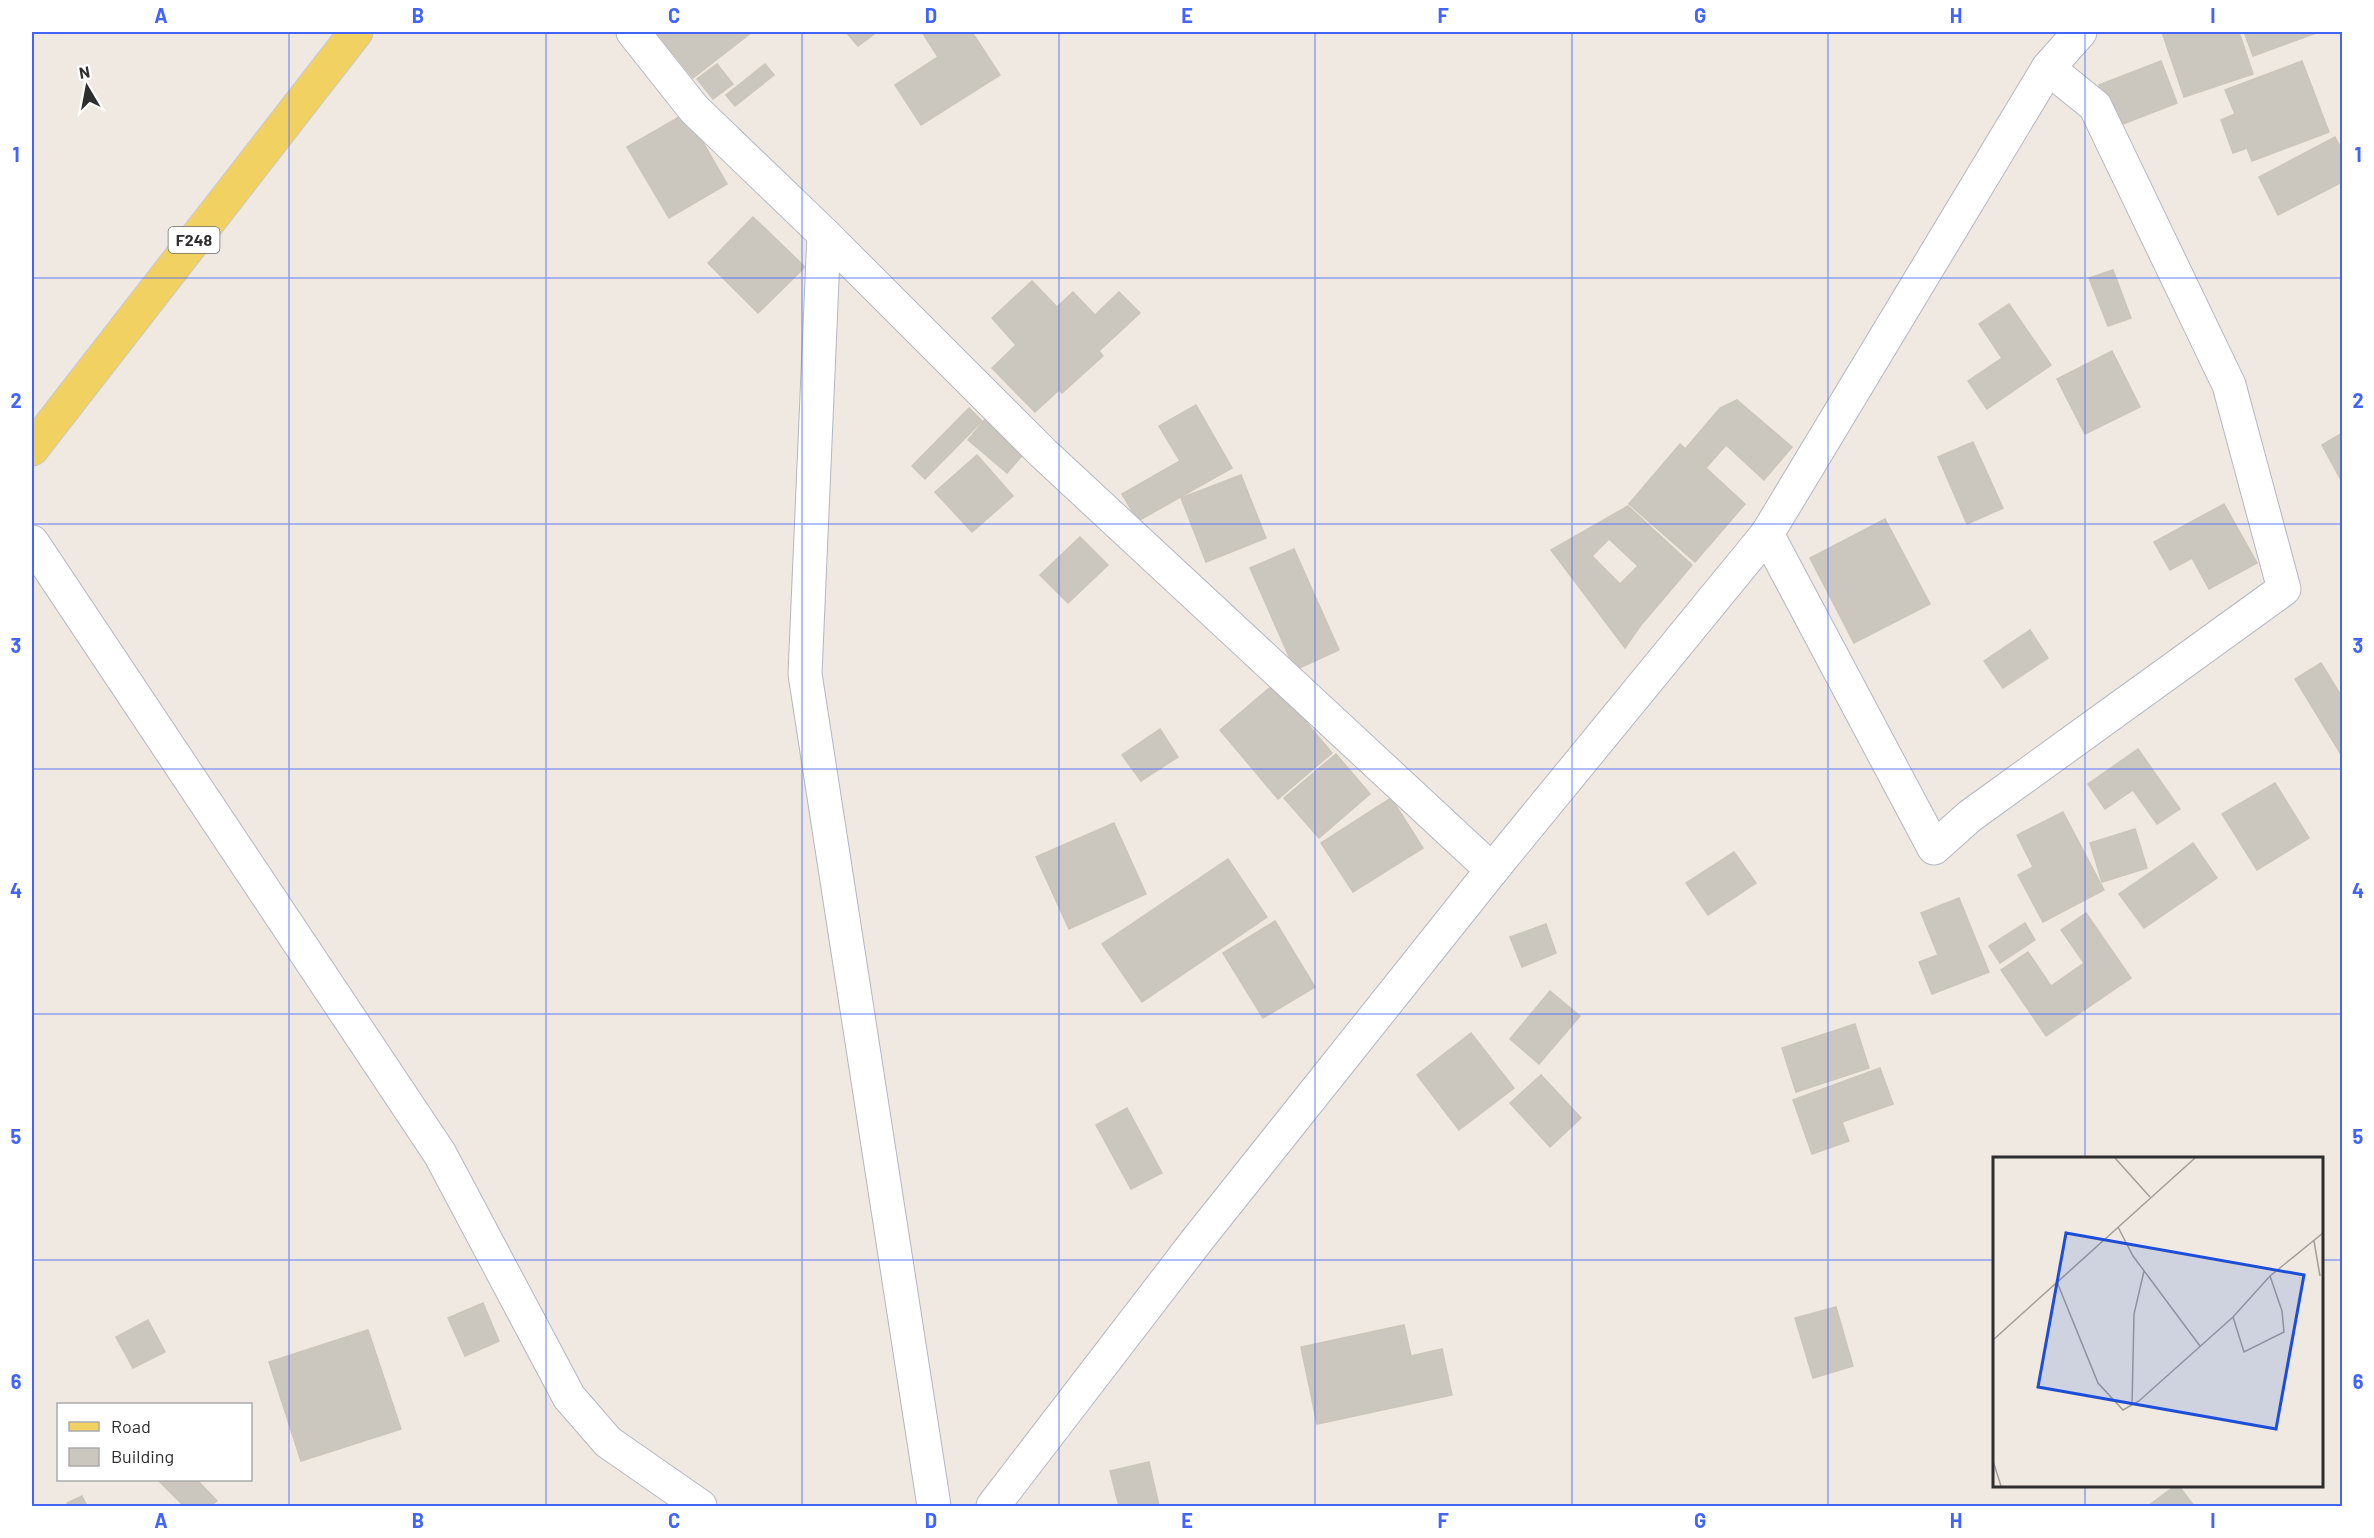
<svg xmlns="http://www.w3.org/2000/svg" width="2374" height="1538" viewBox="0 0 2374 1538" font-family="Barlow,sans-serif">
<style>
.building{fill:#cbc7bf;stroke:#cbc5ba;stroke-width:1.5;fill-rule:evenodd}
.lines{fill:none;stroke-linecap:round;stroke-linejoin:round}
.minor-casing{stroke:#b4b7c1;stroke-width:35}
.major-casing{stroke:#c9c9c9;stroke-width:35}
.minor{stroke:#fff;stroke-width:33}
.major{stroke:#f2d163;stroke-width:33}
.grid{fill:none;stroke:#4264fb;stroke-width:1.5;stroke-opacity:0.55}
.labels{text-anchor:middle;stroke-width:4.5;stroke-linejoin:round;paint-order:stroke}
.shield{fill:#fff;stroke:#6d6d6d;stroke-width:1.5}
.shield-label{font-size:16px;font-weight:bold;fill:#2e2e2e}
.inset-road{fill:none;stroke:#a29e99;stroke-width:1.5}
.view{fill:#1d4ed8;fill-opacity:0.15;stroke:#1d4ed8;stroke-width:3}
.inset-edge{fill:none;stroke:#2e2e2e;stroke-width:3}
.neatline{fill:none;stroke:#4264fb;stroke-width:2}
.grid-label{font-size:20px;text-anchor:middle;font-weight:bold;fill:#4264fb}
</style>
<rect width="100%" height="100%" fill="#efe9e1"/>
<g class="building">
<path d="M656,32H752L693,78Z"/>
<path d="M846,32H877L858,46Z"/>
<path d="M922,32H972L1000,75L921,125L895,85L938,57Z"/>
<path d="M2162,32H2239L2253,74L2184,97Z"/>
<path d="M2244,32H2319L2253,56Z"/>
<path d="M2161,61L2177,103L2115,127L2099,85Z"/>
<path d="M2302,61L2329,132L2252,161L2247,148L2233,153L2221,120L2235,114L2225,90Z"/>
<path d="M717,64L733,84L713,99L697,79Z"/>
<path d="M765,64L774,75L735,106L726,95Z"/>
<path d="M686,113L727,184L669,218L627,147Z"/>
<path d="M2335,137L2342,150V182L2278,215L2259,177Z"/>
<path d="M753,217L805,267L758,313L708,263Z"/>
<path d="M2113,270L2131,318L2108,326L2089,278Z"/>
<path d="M1032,281L1057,307L1073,292L1095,315L1119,292L1140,313L1099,351L1103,356L1062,393L1059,390L1035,412L992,368L1016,345L992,318Z"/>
<path d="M2009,304L2051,365L1987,409L1968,381L2002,358L1979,324Z"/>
<path d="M2112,351L2140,407L2085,434L2057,379Z"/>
<path d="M1737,400L1792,447L1764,480L1726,445L1707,467L1686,448L1720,408Z"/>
<path d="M1196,405L1232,468L1138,521L1122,494L1180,461L1159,426Z"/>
<path d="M969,408L982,421L925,479L912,466Z"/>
<path d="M987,417L1027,450L1007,473L968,440Z"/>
<path d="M2342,433V482L2322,445Z"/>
<path d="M1973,442L2003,508L1967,524L1938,457Z"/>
<path d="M1680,444L1745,504L1695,562L1629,504Z"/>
<path d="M977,455L1013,496L972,532L935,492Z"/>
<path d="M1241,475L1266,538L1206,562L1181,498Z"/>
<path d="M2224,504L2257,563L2209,589L2192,558L2170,570L2154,542Z"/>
<path d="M1628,506L1692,565L1641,625L1625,648L1551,550ZM1609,539L1638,566L1620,584L1592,556Z"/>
<path d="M1885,519L1930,604L1854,643L1810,558Z"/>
<path d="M1080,537L1108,565L1068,603L1040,575Z"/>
<path d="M1294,549L1339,650L1295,670L1250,568Z"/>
<path d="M2030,630L2048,658L2003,688L1984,661Z"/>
<path d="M2321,663L2342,697V756L2295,679Z"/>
<path d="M1274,684L1332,753L1278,799L1220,730Z"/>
<path d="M1160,729L1178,757L1141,781L1122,755Z"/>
<path d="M2138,749L2180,809L2157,824L2133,790L2105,809L2088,784Z"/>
<path d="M1336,754L1370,794L1319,838L1284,798Z"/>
<path d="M2275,783L2309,838L2257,870L2222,814Z"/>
<path d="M1391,798L1423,848L1353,892L1321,843Z"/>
<path d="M2063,812L2104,890L2043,922L2018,875L2033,867L2017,835Z"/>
<path d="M1114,823L1146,894L1069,929L1036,857Z"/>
<path d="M2135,829L2147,868L2102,882L2090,843Z"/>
<path d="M2193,843L2217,878L2144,928L2119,894Z"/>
<path d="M1734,852L1756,883L1708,915L1686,883Z"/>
<path d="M1228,859L1267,917L1142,1002L1102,944Z"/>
<path d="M1959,898L1989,972L1932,994L1919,962L1938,955L1921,913Z"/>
<path d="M2086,913L2131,978L2046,1036L2001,970L2028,952L2051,986L2084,963L2061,930Z"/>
<path d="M1275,921L1315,987L1263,1018L1223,953Z"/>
<path d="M2025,923L2035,940L2000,963L1989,946Z"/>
<path d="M1546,924L1556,953L1522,967L1510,937Z"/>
<path d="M1550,991L1580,1016L1539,1064L1510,1039Z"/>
<path d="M1855,1024L1869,1068L1796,1092L1782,1048Z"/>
<path d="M1471,1033L1514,1088L1459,1130L1417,1075Z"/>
<path d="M1880,1068L1893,1104L1842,1122L1849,1141L1812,1154L1793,1100Z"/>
<path d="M1541,1075L1581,1118L1550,1147L1510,1103Z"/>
<path d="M1127,1108L1162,1173L1131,1189L1096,1125Z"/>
<path d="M483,1303L499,1341L465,1356L448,1318Z"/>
<path d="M1836,1307L1853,1366L1813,1378L1795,1318Z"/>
<path d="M148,1320L165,1352L133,1368L116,1337Z"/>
<path d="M1404,1325L1411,1356L1442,1349L1452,1395L1317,1424L1301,1347Z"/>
<path d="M368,1330L401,1429L301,1461L269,1362Z"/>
<path d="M1149,1462L1159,1506H1119L1110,1471Z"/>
<path d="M158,1480H197L217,1501L210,1506H184Z"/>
<path d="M2175,1486H2179L2194,1506H2148Z"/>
<path d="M82,1496L87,1506H69L67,1503Z"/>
</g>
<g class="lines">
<g class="minor-casing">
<g id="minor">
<path d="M633,32L694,109L824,234L1043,453L1492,870"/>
<path d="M824,234L805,674L934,1506"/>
<path d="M1767,534L1934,848L1970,816L2284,589L2229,385L2095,106L2048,68"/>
<path d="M32,542L440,1154L569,1397L608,1442L700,1506"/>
<path d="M993,1506L1198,1239L1492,870L1767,534L2048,68L2080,32"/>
</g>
</g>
<g class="major-casing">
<path id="major" d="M32,449L356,32"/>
</g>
<use href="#minor" class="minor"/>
<use href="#major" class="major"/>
</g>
<path class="grid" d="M289,32V1506M546,32V1506M802,32V1506M1059,32V1506M1315,32V1506M1572,32V1506M1828,32V1506M2085,32V1158M32,278H2342M32,524H2342M32,769H2342M32,1014H2342M32,1260H1994M2322,1260H2342M2085,1486V1506"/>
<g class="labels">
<rect class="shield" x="168.5" y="227" width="51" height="26" rx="4.5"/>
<g class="shield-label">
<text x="194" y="246">F248</text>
</g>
</g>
<g transform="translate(1993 1157)">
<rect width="330" height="330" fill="#efe9e1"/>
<path class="inset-road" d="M122,1L157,40M125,70L140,99L207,189M321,84L327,119M64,125L105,226L130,253L146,244L240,160L277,119L330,76M240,160L251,195L291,175L289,154L277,119M0,183L202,1M139,248L141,157L151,114M0,304L8,329"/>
<path class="view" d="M73,76L311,118L283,272L45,230Z"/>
<rect width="330" height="330" class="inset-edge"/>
</g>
<rect width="2374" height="1538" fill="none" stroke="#ffffff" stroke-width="66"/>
<rect x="57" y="1403" width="195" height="78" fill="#ffffff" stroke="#ababab" stroke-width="1.5"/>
<rect x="69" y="1422" width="30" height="9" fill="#f2d163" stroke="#ababab" stroke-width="1.5"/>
<text x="111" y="1433" font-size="18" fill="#2e2e2e">Road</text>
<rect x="69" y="1448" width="30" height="18" fill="#cbc7bf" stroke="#ababab" stroke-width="1.5"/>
<text x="111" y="1463" font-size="18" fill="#2e2e2e">Building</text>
<g transform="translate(87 87) rotate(350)" stroke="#ffffff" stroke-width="4.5" paint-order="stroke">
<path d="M0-4.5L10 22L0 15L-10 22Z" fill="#2e2e2e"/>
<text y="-9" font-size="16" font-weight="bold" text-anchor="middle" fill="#2e2e2e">N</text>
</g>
<rect x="33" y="33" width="2308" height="1472" class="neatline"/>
<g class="grid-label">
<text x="161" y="23">A</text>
<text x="418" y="23">B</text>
<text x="674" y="23">C</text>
<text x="931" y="23">D</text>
<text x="1187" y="23">E</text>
<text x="1443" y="23">F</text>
<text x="1700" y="23">G</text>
<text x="1956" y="23">H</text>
<text x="2213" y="23">I</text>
<text x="16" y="162">1</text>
<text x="2358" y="162">1</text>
<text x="16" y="408">2</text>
<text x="2358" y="408">2</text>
<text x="16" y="653">3</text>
<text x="2358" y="653">3</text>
<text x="16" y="898">4</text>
<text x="2358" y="898">4</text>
<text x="16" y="1144">5</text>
<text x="2358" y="1144">5</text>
<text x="16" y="1389">6</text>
<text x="2358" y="1389">6</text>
<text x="161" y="1528">A</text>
<text x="418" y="1528">B</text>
<text x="674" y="1528">C</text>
<text x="931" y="1528">D</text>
<text x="1187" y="1528">E</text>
<text x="1443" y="1528">F</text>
<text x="1700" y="1528">G</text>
<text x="1956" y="1528">H</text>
<text x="2213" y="1528">I</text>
</g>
</svg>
